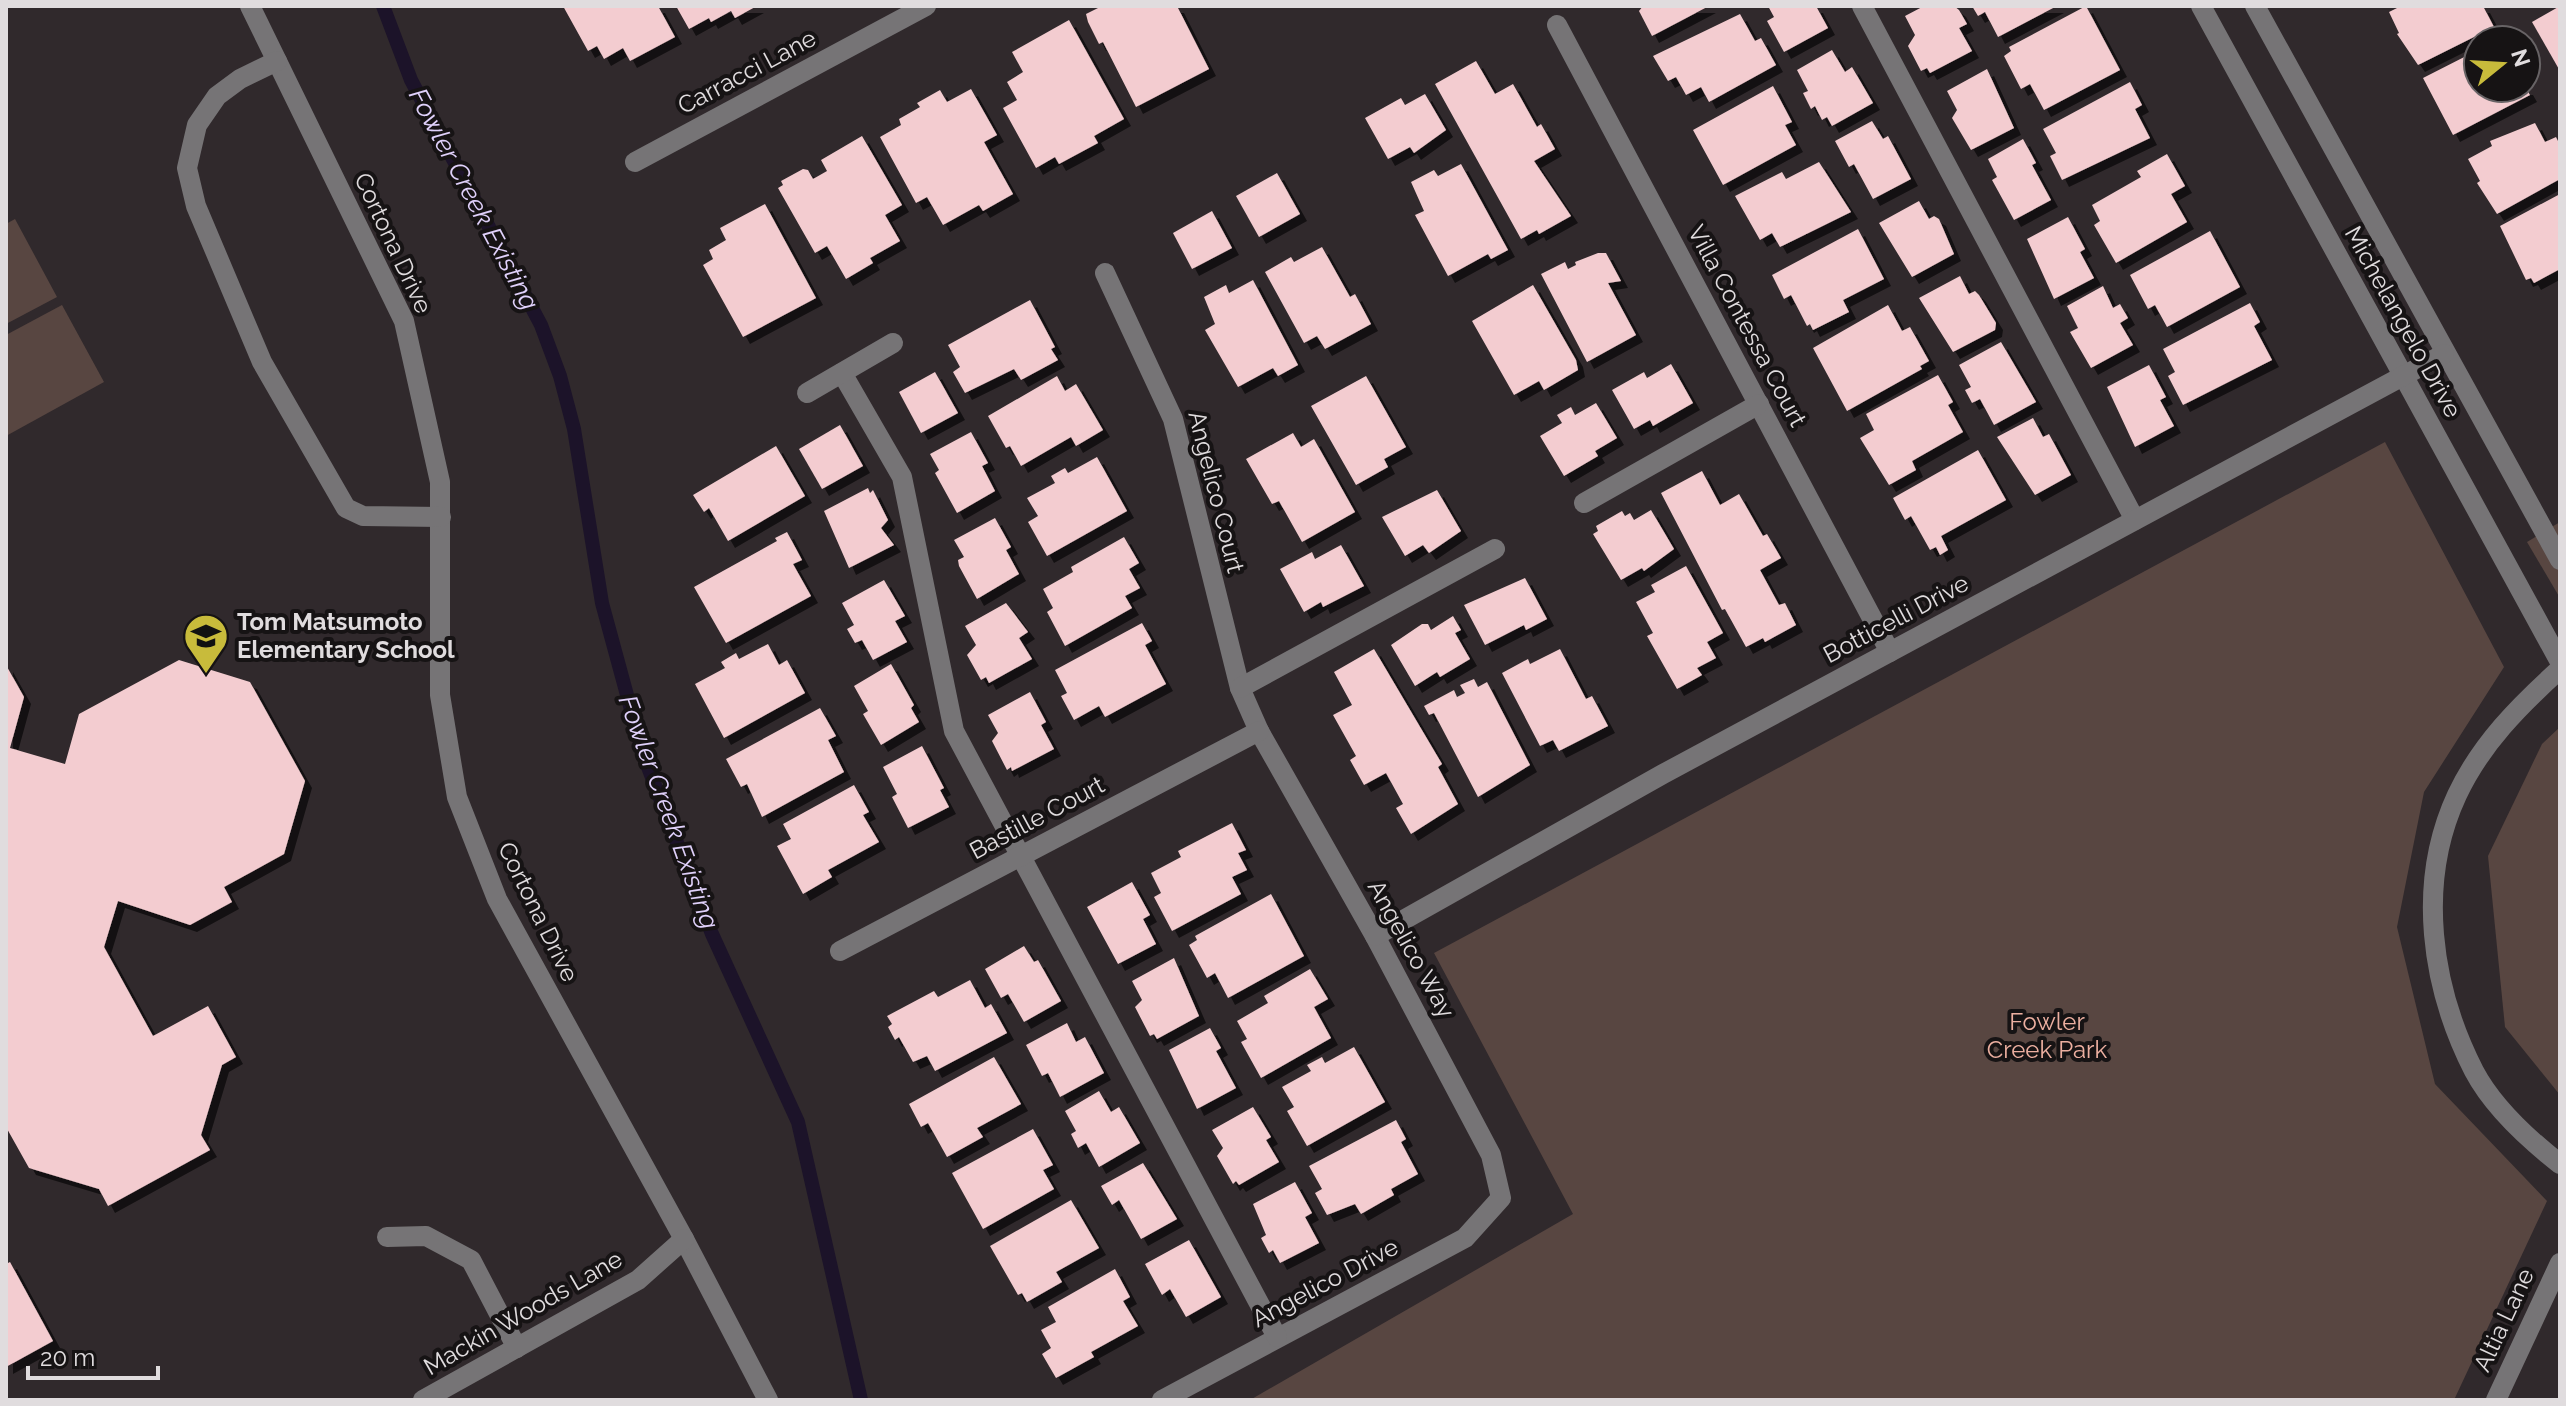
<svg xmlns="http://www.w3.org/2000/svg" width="2566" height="1406" viewBox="0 0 2566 1406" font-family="Raleway,sans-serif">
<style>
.green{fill:#584641}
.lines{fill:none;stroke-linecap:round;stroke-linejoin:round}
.stream{stroke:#1c1329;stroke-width:14}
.building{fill:#f3ccd0;filter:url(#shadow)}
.minor{stroke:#767476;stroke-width:20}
.labels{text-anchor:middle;stroke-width:8;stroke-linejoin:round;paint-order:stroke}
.street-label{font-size:24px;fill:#e0dcde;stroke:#161314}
.poi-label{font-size:24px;font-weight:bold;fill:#e0dcde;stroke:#161314;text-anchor:start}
.park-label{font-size:24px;fill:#ecafa0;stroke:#161314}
.water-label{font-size:26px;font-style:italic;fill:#e0d1fb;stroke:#161314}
</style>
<defs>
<filter id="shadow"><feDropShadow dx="7" dy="7" stdDeviation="0" flood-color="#0009"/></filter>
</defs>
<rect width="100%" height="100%" fill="#30292c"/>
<g class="green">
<path d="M15,219L57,297L6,324V224Z"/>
<path d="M62,305L104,382L6,436V335Z"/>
<path d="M2385,442L2504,667L2424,792L2397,927L2435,1084L2547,1201L2454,1400H1250L1573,1214L1434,953Z"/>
<path d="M2560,522V598L2527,542Z"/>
<path d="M2560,727V1095L2505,1027L2488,856L2542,744Z"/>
</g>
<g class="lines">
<path class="stream" d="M383,6L411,80L541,325L560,376L574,429L602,603L643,754L712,934L798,1122L861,1400"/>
</g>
<g class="building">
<path d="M563,6H658L675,37L630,61L623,48L604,59L597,46L588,51Z"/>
<path d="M676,6H757L735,18L731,11L711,22L709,18L689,29Z"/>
<path d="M1102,6H1177L1209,69L1136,107L1103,42L1099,44L1088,22L1086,14Z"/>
<path d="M1643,6H1709L1652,36L1639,11Z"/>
<path d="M1768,6H1816L1828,28L1784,52L1767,21L1774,17Z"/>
<path d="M1924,6H1954L1959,10L1967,24L1959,28L1972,51L1930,73L1927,68L1921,71L1908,46L1915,35L1905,16Z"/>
<path d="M1972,6H2057L1998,37L1985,12L1978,16Z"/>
<path d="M2086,6L2120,70L2044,110L2030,84L2021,89L2004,56L2011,51L2009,47Z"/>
<path d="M2401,6H2483L2494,27L2418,65L2397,34L2399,33L2389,12Z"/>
<path d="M2560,6V71L2532,22Z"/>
<path d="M1740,14L1755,41L1761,38L1776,65L1709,102L1701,87L1686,95L1676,77L1668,81L1653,56Z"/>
<path d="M1069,20L1124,119L1094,136L1098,143L1059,164L1055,157L1036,168L1003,108L1017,100L1007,82L1023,72L1012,52Z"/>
<path d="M1832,50L1845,72L1852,67L1873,103L1832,126L1827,117L1822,120L1815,106L1811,109L1803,93L1808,91L1797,70Z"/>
<path d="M2478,50V88H2526L2530,95L2453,135L2423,78Z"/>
<path d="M1476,61L1495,94L1513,84L1537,127L1541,124L1555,149L1534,161L1571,216L1539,234L1537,230L1521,239L1435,84Z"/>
<path d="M1987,69L2014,128L1971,150L1952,118L1957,110L1947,91Z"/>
<path d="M2130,82L2142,105L2135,109L2150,138L2062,180L2050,156L2056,153L2043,129Z"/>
<path d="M1773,86L1792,122L1785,125L1796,145L1723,185L1693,130Z"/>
<path d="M971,89L997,135L984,142L1013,194L983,211L979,205L943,225L927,197L916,203L880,137L901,125L899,119L920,107L917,103L940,90L947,102Z"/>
<path d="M1425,94L1446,130L1414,153L1410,147L1388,159L1365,118L1401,98L1405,105Z"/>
<path d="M1872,121L1883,139L1888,136L1911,179L1873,199L1854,164L1849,167L1835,141Z"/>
<path d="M2535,123L2545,142L2556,137L2560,145V179L2497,214L2477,183L2480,181L2468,159L2492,146L2490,141Z"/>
<path d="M862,136L902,205L885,215L900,241L870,258L873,263L846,279L827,246L815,253L778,188L783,185L781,181L803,169L808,170L813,179L827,171L821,160Z"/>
<path d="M2023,139L2036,163L2032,165L2051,200L2014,220L1992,180L1997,177L1988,159Z"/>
<path d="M2167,154L2185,186L2171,194L2187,222L2116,263L2094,225L2100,221L2092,205L2141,177L2137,171Z"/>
<path d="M1819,162L1851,212L1780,247L1772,233L1760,240L1735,196L1782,172L1786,179Z"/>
<path d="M1461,164L1508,250L1491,259L1488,254L1448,276L1415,215L1424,211L1411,182L1434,170L1438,176Z"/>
<path d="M1277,173L1300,214L1259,237L1236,196Z"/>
<path d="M2560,194V269L2534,283L2531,278L2526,280L2500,226Z"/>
<path d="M1919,201L1929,219L1934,216L1939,219L1954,254L1912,277L1879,223Z"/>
<path d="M765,204L816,298L743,337L703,265L713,259L709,250L726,240L720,228Z"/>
<path d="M1212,211L1232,248L1192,269L1173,233Z"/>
<path d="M2068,217L2085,249L2080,252L2094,278L2054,299L2027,239Z"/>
<path d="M1858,229L1884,279L1843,300L1849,312L1813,330L1810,324L1807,326L1791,295L1784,299L1772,275Z"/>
<path d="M2210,231L2240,287L2167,327L2155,305L2148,309L2130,275Z"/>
<path d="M1322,247L1350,297L1355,294L1371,324L1325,349L1317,336L1304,343L1265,272L1291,257L1294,262Z"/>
<path d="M1598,253H1606L1621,281L1608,283L1636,335L1587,362L1541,274L1565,262L1568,269L1576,265L1575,262Z"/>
<path d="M1960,276L1969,294L1975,291L1979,295L1996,323L1995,330L1953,352L1919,298Z"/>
<path d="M1253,280L1298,365L1278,376L1273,368L1238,387L1205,330L1215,324L1204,297L1226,285L1229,293Z"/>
<path d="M1533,285L1576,360L1578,370L1544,390L1539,381L1514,395L1472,321Z"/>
<path d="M2103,286L2113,308L2120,304L2128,318L2120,323L2133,345L2091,368L2070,332L2078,328L2067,306Z"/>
<path d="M1030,300L1055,347L1051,349L1058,360L1021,380L1014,369L965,393L953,372L960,367L948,345Z"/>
<path d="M2250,303L2260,322L2254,326L2272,360L2183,405L2168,376L2175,372L2163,349Z"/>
<path d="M1888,305L1902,331L1910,327L1929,361L1920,366L1922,369L1847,411L1813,348Z"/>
<path d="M2001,342L2036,402L1994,425L1980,399L1972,403L1965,390L1971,387L1959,365Z"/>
<path d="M1671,364L1693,403L1653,426L1650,420L1634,429L1612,390L1644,372L1647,378Z"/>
<path d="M2149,365L2166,397L2160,400L2174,426L2135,447L2107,387Z"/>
<path d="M935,372L958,413L921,433L899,392Z"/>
<path d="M1938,375L1953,402L1948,405L1963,432L1912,461L1916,470L1889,485L1860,438L1874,430L1866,414Z"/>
<path d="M1057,376L1065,391L1076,384L1103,430L1076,446L1071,437L1021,466L1010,446L1006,448L988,416Z"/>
<path d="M1366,376L1406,447L1384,459L1388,467L1356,485L1311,406Z"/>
<path d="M1596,403L1617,438L1595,451L1598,456L1564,476L1540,436L1562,423L1557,415L1571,407L1575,415Z"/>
<path d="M2033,418L2043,437L2049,434L2071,475L2035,495L1997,437Z"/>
<path d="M840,425L863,466L822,489L799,449Z"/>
<path d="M971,432L988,463L982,466L995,491L957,513L935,473L939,470L930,454Z"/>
<path d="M1293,433L1301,447L1314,439L1355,512L1302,542L1279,501L1272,504L1246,459Z"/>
<path d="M776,446L805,496L728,541L709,508L704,512L693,495Z"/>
<path d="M1978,450L2006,500L1941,536L1948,550L1940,555L1936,547L1930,550L1911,516L1905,520L1893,498Z"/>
<path d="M1097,457L1127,511L1047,556L1028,522L1038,516L1027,498L1055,483L1051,476L1065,468L1068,473Z"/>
<path d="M1702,471L1720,505L1739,494L1763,536L1767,534L1781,558L1760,570L1779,605L1785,603L1796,625L1765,642L1763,638L1746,647L1725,609L1722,610L1661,493Z"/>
<path d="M868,488L870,493L873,490L888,520L881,528L894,545L849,568L824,511Z"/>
<path d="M1437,490L1461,531L1429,553L1423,545L1405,556L1382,517Z"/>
<path d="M1651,510L1674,549L1644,571L1642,568L1621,580L1593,534L1598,531L1596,526L1622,511L1625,516L1630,513L1634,520Z"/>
<path d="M995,518L1011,547L1006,550L1019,574L977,599L959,566L958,560L964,557L954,540Z"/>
<path d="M787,532L802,560L793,564L811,596L726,643L694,587L777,541L775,538Z"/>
<path d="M1124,537L1139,563L1129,569L1140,588L1125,596L1132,608L1065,646L1047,612L1053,608L1043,589L1073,572L1071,567Z"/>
<path d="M1341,545L1364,586L1323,607L1321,602L1304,612L1280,569L1312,552L1315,559Z"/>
<path d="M1686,566L1723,633L1707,642L1716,658L1697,668L1702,675L1677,689L1647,636L1653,633L1636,602L1655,592L1651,585Z"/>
<path d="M1525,578L1547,619L1526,630L1524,625L1485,645L1464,605Z"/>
<path d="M884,580L905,616L895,621L907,642L873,660L862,640L855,643L847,629L854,625L842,603Z"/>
<path d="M1006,603L1028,632L1019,638L1032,659L989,683L986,677L981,680L967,655L976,645L965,626Z"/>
<path d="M1453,616L1461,630L1455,633L1470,659L1440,677L1437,672L1415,686L1391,645L1422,624H1428L1431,630Z"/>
<path d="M1142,623L1152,641L1145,645L1166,684L1105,717L1099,706L1074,720L1061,696L1067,693L1055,670Z"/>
<path d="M768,644L779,665L787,660L805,693L724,738L695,684L725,668L721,662L736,653L739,659Z"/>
<path d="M1374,649L1442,764L1438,767L1458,804L1411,834L1396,808L1403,804L1386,773L1364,785L1350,760L1356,756L1333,715L1352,705L1334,672Z"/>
<path d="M1560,649L1586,699L1592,696L1608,726L1559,751L1553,740L1540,746L1502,673L1528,659L1530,664Z"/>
<path d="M179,660L250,682L305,781L284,854L224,887L232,902L190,925L118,901L104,947L153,1036L208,1006L236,1057L222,1065L201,1135L210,1150L108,1206L99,1189L29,1168L6,1127V665L24,697L10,748L65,764L79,714Z"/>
<path d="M891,664L914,705L911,708L919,722L881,745L863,714L868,711L854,686Z"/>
<path d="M1474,679L1478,687L1487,682L1530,765L1478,797L1434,713L1429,715L1424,706L1454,690L1457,697L1465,693L1460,685Z"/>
<path d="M1030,692L1046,722L1041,725L1054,749L1012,771L1011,767L1007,770L992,741L998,733L988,715Z"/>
<path d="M820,708L836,736L828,740L844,772L762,817L747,784L741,787L726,759Z"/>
<path d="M922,746L944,788L940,790L949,807L908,828L892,797L897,794L883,767Z"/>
<path d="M854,785L869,812L863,815L879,842L828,870L832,877L803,894L777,846L791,839L783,824Z"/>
<path d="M1232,823L1246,850L1238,853L1247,870L1232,877L1241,894L1172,931L1154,897L1161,893L1151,873L1181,857L1178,851Z"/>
<path d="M1132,882L1150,915L1143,919L1156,944L1118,964L1087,907Z"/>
<path d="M1271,894L1304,956L1228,998L1215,973L1207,978L1189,945L1197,940L1195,936Z"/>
<path d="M1024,946L1034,962L1038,960L1061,1001L1024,1022L1008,994L1001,998L985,969Z"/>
<path d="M1174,958L1199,1016L1157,1039L1154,1034L1150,1036L1135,1007L1142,1000L1132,981Z"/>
<path d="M1310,969L1328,999L1314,1007L1331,1038L1261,1078L1241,1042L1247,1039L1237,1021L1268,1003L1264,996Z"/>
<path d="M970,980L985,1008L991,1004L1007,1033L935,1071L927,1056L913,1062L899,1037L895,1040L888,1027L892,1024L887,1016L934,991L938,997Z"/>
<path d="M1067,1023L1076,1042L1085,1037L1104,1073L1060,1097L1048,1073L1042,1076L1026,1045Z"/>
<path d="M1210,1028L1221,1048L1216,1051L1236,1088L1197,1109L1169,1050Z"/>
<path d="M1354,1047L1385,1102L1307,1146L1287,1111L1294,1107L1282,1087L1311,1071L1307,1065L1322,1057L1325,1063Z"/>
<path d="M994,1057L1021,1104L977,1128L983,1137L947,1157L928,1123L921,1127L909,1104Z"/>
<path d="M1099,1091L1111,1112L1119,1107L1140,1143L1099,1167L1086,1143L1078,1148L1071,1134L1076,1131L1065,1111Z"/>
<path d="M1253,1107L1271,1137L1266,1140L1279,1162L1239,1185L1236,1181L1233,1184L1217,1156L1223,1148L1212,1130Z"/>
<path d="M1396,1120L1406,1139L1401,1142L1418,1174L1391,1189L1394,1195L1361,1214L1355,1204L1327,1215L1315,1193L1322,1189L1309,1166Z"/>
<path d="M1033,1129L1053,1165L1043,1170L1054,1189L983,1229L952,1173Z"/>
<path d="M1143,1163L1177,1219L1141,1239L1119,1200L1112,1205L1101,1186Z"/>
<path d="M1295,1182L1312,1213L1305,1217L1319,1243L1280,1263L1273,1250L1269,1253L1261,1238L1266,1235L1253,1204Z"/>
<path d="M1071,1200L1099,1248L1056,1272L1062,1282L1027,1302L1022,1293L1018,1295L990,1246Z"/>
<path d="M1189,1240L1221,1297L1186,1317L1170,1289L1162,1295L1145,1264Z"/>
<path d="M10,1262L53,1341L6,1367V1264Z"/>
<path d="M1115,1269L1130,1297L1123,1301L1138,1326L1091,1352L1094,1357L1056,1378L1042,1354L1051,1348L1041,1330L1056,1322L1048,1307Z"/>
</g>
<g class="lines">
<g class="minor">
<path d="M250,6L404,321L440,482V695L457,797L497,899L684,1239L768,1400"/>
<path d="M1862,6L2135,520"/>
<path d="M2201,6L2560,662"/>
<path d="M2255,6L2560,560"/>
<path d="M1557,25L1890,652"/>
<path d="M277,61L240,79L217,96L197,125L187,168L196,206L262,362L346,508L363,516L441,517"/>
<path d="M635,162L926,6"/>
<path d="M1105,273L1173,419L1240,688L1259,731L1375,936L1491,1155L1501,1198L1465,1238L1162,1400"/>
<path d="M842,373L902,477L954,731L1277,1337"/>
<path d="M807,393L893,343"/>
<path d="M1584,503L1759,404"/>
<path d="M2560,669C2519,706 2481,744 2457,795C2416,883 2431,987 2474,1071C2493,1107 2528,1139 2560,1164"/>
<path d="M1240,688L1495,549"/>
<path d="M1375,936L1663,774L2444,354"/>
<path d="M840,951L1259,731"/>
<path d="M387,1237L426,1236L471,1260L517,1348"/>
<path d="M423,1400L638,1280L684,1239"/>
<path d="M2496,1400L2560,1263"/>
</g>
</g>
<defs>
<g id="school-pin" transform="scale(2.3)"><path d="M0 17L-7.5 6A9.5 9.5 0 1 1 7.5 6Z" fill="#c8bb3b" stroke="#161314"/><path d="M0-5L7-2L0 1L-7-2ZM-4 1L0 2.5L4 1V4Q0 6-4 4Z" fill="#111"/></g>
</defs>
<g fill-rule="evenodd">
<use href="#school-pin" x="206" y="636"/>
</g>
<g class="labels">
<g class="street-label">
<text transform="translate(747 72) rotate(-28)" y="8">Carracci Lane</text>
<text transform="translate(393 243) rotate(65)" y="8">Cortona Drive</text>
<text transform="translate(2403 322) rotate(61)" y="8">Michelangelo Drive</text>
<text transform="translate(1747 326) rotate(62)" y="8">Villa Contessa Court</text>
<text transform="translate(1216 492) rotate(76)" y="8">Angelico Court</text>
<text transform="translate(1896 619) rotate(-28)" y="8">Botticelli Drive</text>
<text transform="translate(1037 818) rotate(-28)" y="8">Bastille Court</text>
<text transform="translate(538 912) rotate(64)" y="8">Cortona Drive</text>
<text transform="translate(1411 949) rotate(61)" y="8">Angelico Way</text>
<text transform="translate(1325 1283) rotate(-28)" y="8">Angelico Drive</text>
<text transform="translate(523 1313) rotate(-30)" y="8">Mackin Woods Lane</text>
<text transform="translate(2504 1320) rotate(-65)" y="8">Altia Lane</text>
</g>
<g class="poi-label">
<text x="237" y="630">Tom Matsumoto<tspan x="237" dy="28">Elementary School</tspan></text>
</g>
<g class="park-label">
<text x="2047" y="1030">Fowler<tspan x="2047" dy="28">Creek Park</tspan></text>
</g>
<g class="water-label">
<text transform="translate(474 199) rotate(62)" y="9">Fowler Creek Existing</text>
<text transform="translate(669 812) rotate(70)" y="9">Fowler Creek Existing</text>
</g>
</g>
<rect width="2566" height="1406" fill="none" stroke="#e0dcde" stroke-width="16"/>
<g transform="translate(2502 64) rotate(72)"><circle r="38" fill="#161314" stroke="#676365" stroke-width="2"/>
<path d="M0-6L14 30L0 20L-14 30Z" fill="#c8bb3b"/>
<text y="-12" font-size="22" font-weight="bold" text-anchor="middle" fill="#e0dcde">N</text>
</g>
<path d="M28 1366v12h130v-12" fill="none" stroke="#e0dcde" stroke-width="4"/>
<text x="40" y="1366" font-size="24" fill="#e0dcde" stroke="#161314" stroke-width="6" paint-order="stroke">20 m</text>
</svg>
